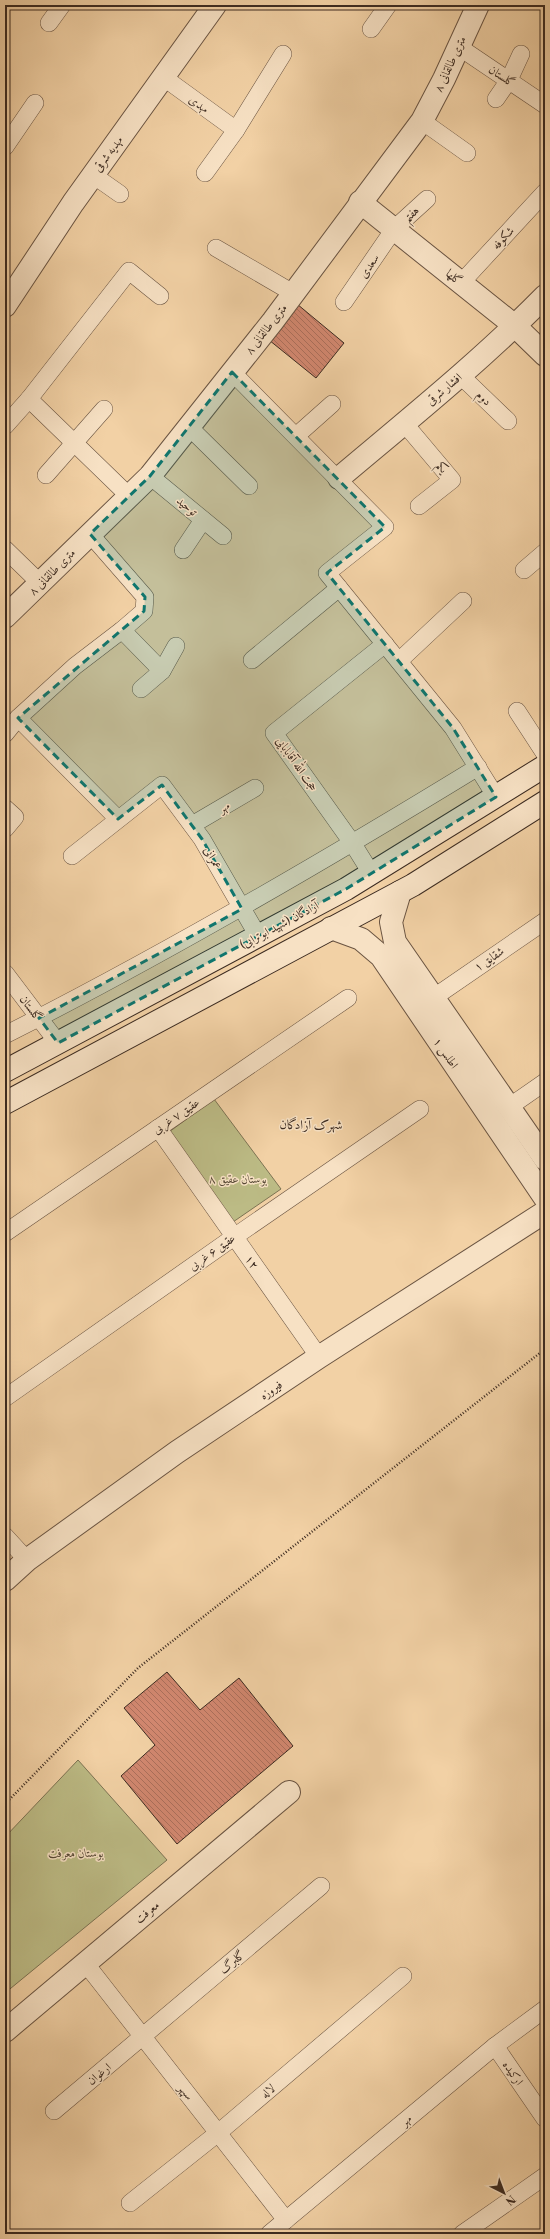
<svg xmlns="http://www.w3.org/2000/svg" width="550" height="2239" viewBox="0 0 550 2239" font-family="'Libre Bodoni',Amiri,serif">
<style>
.park{fill:#bcbb85;stroke:#7c7353}
.building{fill:url(#building-back-hatch);stroke:#3c2b21}
.lines{fill:none;stroke-linecap:round;stroke-linejoin:round}
.minor-casing{stroke:#6a5442;stroke-width:18}
.tertiary-casing{stroke:#6a5442;stroke-width:24}
.secondary-casing{stroke:#3c2b21;stroke-width:24}
.path{stroke:#3c2b21;stroke-width:2.5;stroke-dasharray:1 2;stroke-linecap:butt}
.minor{stroke:#f7e1c4;stroke-width:17}
.tertiary{stroke:#f7e1c4;stroke-width:22}
.secondary{stroke:#f7e1c4;stroke-width:22}
.marked{fill:#0f766e;fill-opacity:0.2;stroke:#0f766e;stroke-width:3;stroke-dasharray:8 5;stroke-linejoin:round}
.labels{text-anchor:middle;stroke-width:3;stroke-linejoin:round;paint-order:stroke}
.street-label{font-size:12px;fill:#3c2b21;stroke:#f7e1c4}
.park-label{font-size:12px;font-style:italic;fill:#564835;stroke:#f7e1c4}
.neighbourhood-label{font-size:13px;fill:#3c2b21;stroke:#f7e1c4}
</style>
<defs>
<pattern id="building-back-hatch" width="6" height="6" patternUnits="userSpaceOnUse"><rect width="6" height="6" fill="#d1876f"/><path d="M-1 5l2 2M0 0l6 6M5-1l2 2" fill="none" stroke="#ab6f5b"/></pattern>
</defs>
<rect width="100%" height="100%" fill="#f2d1a5"/>
<filter id="stains"><feTurbulence type="fractalNoise" baseFrequency=".005" numOctaves="4"/><feColorMatrix values="0 0 0 0 .2 0 0 0 0 .09 0 0 0 0 .02 0 0 0 .5 -.17"/></filter>
<radialGradient id="worn" r=".72"><stop offset=".6" stop-color="#630" stop-opacity="0"/><stop offset="1" stop-color="#630" stop-opacity=".3"/></radialGradient>
<g class="park">
<path d="M214,1099L281,1189L233,1222L169,1132Z"/>
<path d="M78,1760L167,1860L5,1993V1837Z"/>
</g>
<g class="building">
<path d="M297,304L344,343L316,378L269,340Z"/>
<path d="M167,1672L200,1710L239,1678L293,1746L177,1844L121,1776L155,1745L124,1708Z"/>
</g>
<g class="lines">
<g class="minor-casing">
<g id="minor">
<path d="M49,23L62,5"/>
<path d="M371,29L388,5"/>
<path d="M459,47L545,105"/>
<path d="M163,77L236,130"/>
<path d="M496,99L509,80L521,54"/>
<path d="M422,121L467,153"/>
<path d="M5,147L35,103"/>
<path d="M205,173L236,130L283,54"/>
<path d="M93,175L120,194"/>
<path d="M216,248L293,293"/>
<path d="M461,283L545,192"/>
<path d="M344,302L394,229L427,199"/>
<path d="M232,372L385,527L327,573L453,728L496,797"/>
<path d="M460,375L508,421"/>
<path d="M29,399L129,496"/>
<path d="M404,423L452,480L419,506"/>
<path d="M5,426L29,399L129,271L160,296"/>
<path d="M189,427L249,486"/>
<path d="M296,436L332,404"/>
<path d="M46,475L104,409"/>
<path d="M150,476L223,536"/>
<path d="M90,534L145,597L144,611L122,630L75,666L18,718L118,819"/>
<path d="M5,549L40,583"/>
<path d="M183,550L203,520"/>
<path d="M524,570L545,552"/>
<path d="M122,630L162,671"/>
<path d="M252,660L339,588"/>
<path d="M399,661L463,601"/>
<path d="M141,689L162,671L176,646"/>
<path d="M517,711L545,754"/>
<path d="M5,734L18,718"/>
<path d="M5,808L15,817L5,829"/>
<path d="M192,825L255,788"/>
<path d="M72,856L162,785L202,839L258,936"/>
<path d="M371,873L353,844L274,733L385,644"/>
<path d="M5,973L58,1043"/>
<path d="M433,998L545,921"/>
<path d="M5,1035C167,953 323,862 478,767"/>
<path d="M509,1107L545,1082"/>
<path d="M158,1128L319,1357"/>
<path d="M5,1233L348,998"/>
<path d="M5,1398L234,1237L420,1109"/>
<path d="M5,1536L27,1560"/>
<path d="M86,1964L286,2220"/>
<path d="M495,2046L545,2119"/>
<path d="M54,2111L321,1886"/>
<path d="M130,2203L218,2133L403,1976"/>
<path d="M269,2234L495,2046L545,2009"/>
<path d="M462,2234L545,2176"/>
</g>
</g>
<g class="tertiary-casing">
<g id="tertiary">
<path d="M360,202L515,326L545,355"/>
<path d="M5,306L73,203L215,5"/>
<path d="M339,478C409,419 481,361 545,296"/>
<path d="M5,617L150,476L273,321L422,121L444,79L478,5"/>
<path d="M400,892L391,922L395,942L545,1159"/>
<path d="M331,928L361,939L381,956L545,1198"/>
<path d="M5,1580L27,1560L177,1452L319,1357L545,1212"/>
<path d="M5,2031L289,1792"/>
</g>
</g>
<g class="secondary-casing">
<g id="secondary">
<path d="M5,1071L346,889L545,766"/>
<path d="M5,1103L413,885L545,802"/>
</g>
</g>
<path class="path" d="M5,1804L138,1668L545,1349"/>
<use href="#minor" class="minor"/>
<use href="#tertiary" class="tertiary"/>
<use href="#secondary" class="secondary"/>
</g>
<path class="marked" d="M232,372L385,527L327,573L453,728L496,797L346,889L58,1043L39,1018L242,909L202,839L162,785L118,819L18,718L144,611L145,597L90,534L150,476Z"/>
<g class="labels">
<g class="street-label">
<text transform="translate(450 64) rotate(-65)" y="4">۸ متری طالقانی</text>
<text transform="translate(502 76) rotate(34)" y="4">گلستان</text>
<text transform="translate(199 104) rotate(36)" y="4">مهدی</text>
<text transform="translate(108 154) rotate(-54)" y="4">مهدیه شرقی</text>
<text transform="translate(411 214) rotate(-42)" y="4">هفتم</text>
<text transform="translate(503 238) rotate(-47)" y="4">شکوفه</text>
<text transform="translate(369 266) rotate(-56)" y="4">سعدی</text>
<text transform="translate(454 277) rotate(39)" y="4">گلها</text>
<text transform="translate(266 329) rotate(-52)" y="4">۸ متری طالقانی</text>
<text transform="translate(444 389) rotate(-40)" y="4">افشار شرقی</text>
<text transform="translate(484 398) rotate(44)" y="4">دوم</text>
<text transform="translate(442 467) rotate(49)" y="4">یکم</text>
<text transform="translate(187 506) rotate(40)" y="4">توحید</text>
<text transform="translate(52 572) rotate(-45)" y="4">۸ متری طالقانی</text>
<text transform="translate(297 764) rotate(55)" y="4">حجت الله آقابابایی</text>
<text transform="translate(224 807) rotate(-31)" y="4">مهر</text>
<text transform="translate(213 858) rotate(60)" y="4">عمرانی</text>
<text transform="translate(279 925) rotate(-28)" y="4">آزادگان (شهید ابوترابی)</text>
<text transform="translate(489 959) rotate(-34)" y="4">شقایق ۱</text>
<text transform="translate(31 1008) rotate(53)" y="4">گلستان</text>
<text transform="translate(446 1053) rotate(56)" y="4">اطلس ۱</text>
<text transform="translate(176 1116) rotate(-34)" y="4">عقیق ۷ غربی</text>
<text transform="translate(212 1252) rotate(-35)" y="4">عقیق ۶ غربی</text>
<text transform="translate(252 1262) rotate(55)" y="4">۱۲</text>
<text transform="translate(271 1390) rotate(-34)" y="4">فیروزه</text>
<text transform="translate(147 1912) rotate(-40)" y="4">معرفت</text>
<text transform="translate(232 1962) rotate(-40)" y="4">گلبرگ</text>
<text transform="translate(513 2073) rotate(56)" y="4">ارکیده</text>
<text transform="translate(99 2074) rotate(-39)" y="4">ارغوان</text>
<text transform="translate(268 2091) rotate(-40)" y="4">لاله</text>
<text transform="translate(186 2092) rotate(52)" y="4">سپهر</text>
<text transform="translate(406 2120) rotate(-40)" y="4">مهر</text>
</g>
<g class="park-label">
<text x="238" y="1183">بوستان عقیق ۸</text>
<text x="76" y="1857">بوستان معرفت</text>
</g>
<g class="neighbourhood-label">
<text x="311" y="1129">شهرک آزادگان</text>
</g>
</g>
<rect width="550" height="2239" fill="none" stroke="#f2d1a5" stroke-width="20"/>
<rect x="6" y="6" width="538" height="2227" fill="none" stroke="#3c2b21" stroke-width="2"/>
<rect x="10" y="10" width="530" height="2219" fill="none" stroke="#3c2b21"/>
<g transform="translate(504 2193) rotate(138)" stroke="#f7e1c4" stroke-width="3" paint-order="stroke">
<path d="M0-3L7 15L0 10L-7 15Z" fill="#3c2b21"/>
<text y="-6" font-size="11" font-weight="bold" text-anchor="middle" fill="#3c2b21">N</text>
</g>
<rect width="100%" height="100%" filter="url(#stains)"/>
<rect width="100%" height="100%" fill="url(#worn)"/>
</svg>
